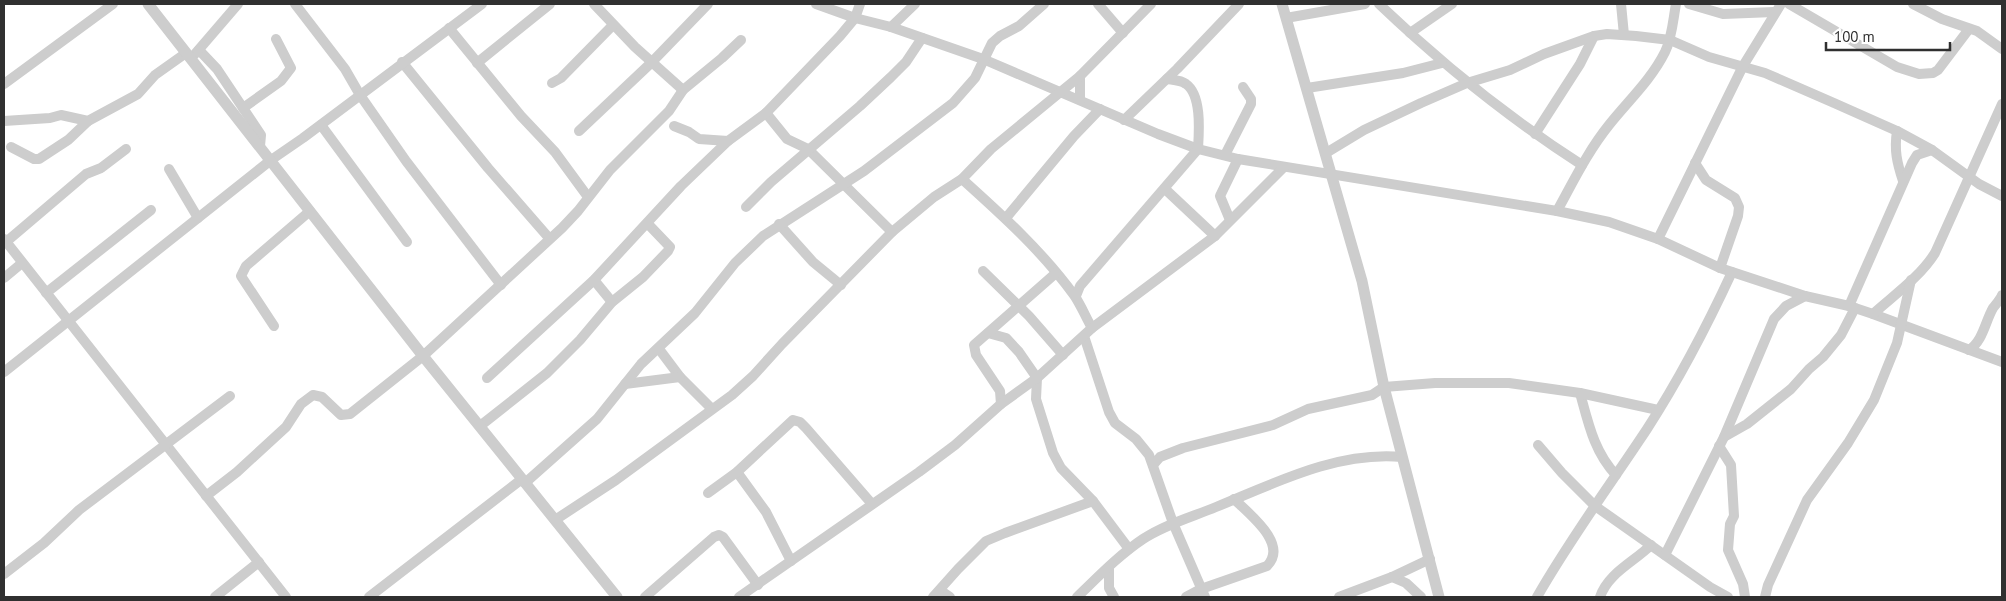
<svg xmlns="http://www.w3.org/2000/svg" width="2006" height="601" viewBox="0 0 2006 601" font-family="'PT Sans',sans-serif">
<style>
.lines{fill:none;stroke-linecap:round;stroke-linejoin:round}
.minor{stroke:#cdcdcd;stroke-width:10}
.tertiary{stroke:#cdcdcd;stroke-width:11}
</style>
<rect width="100%" height="100%" fill="#fff"/>
<g class="lines">
<g class="minor">
<path d="M295,4L345,69L360,95L406,161L501,285"/>
<path d="M594,4L635,47L683,90"/>
<path d="M816,4L855,18L891,27L983,59L1158,134L1198,149L1238,159L1557,211L1609,222L1658,239L1720,268L1805,296L1849,306L1873,314L2002,362"/>
<path d="M1098,4L1123,33"/>
<path d="M1379,4C1443,65 1507,117 1582,165"/>
<path d="M1621,4L1624,35"/>
<path d="M1689,4L1723,14L1774,12"/>
<path d="M1789,4L1897,67L1919,74L1933,73L1938,70L1969,29"/>
<path d="M1913,4L1942,19L1977,31L2002,49"/>
<path d="M1286,18L1365,4"/>
<path d="M891,27L915,4"/>
<path d="M449,28L521,116L555,152L588,197"/>
<path d="M1410,33L1452,4"/>
<path d="M199,50L217,69L261,135L260,146"/>
<path d="M195,54L238,4"/>
<path d="M402,62L488,168L549,238"/>
<path d="M477,63L550,4"/>
<path d="M552,83L561,78L613,25"/>
<path d="M4,84L113,4"/>
<path d="M1307,88L1403,73L1442,63"/>
<path d="M1080,100V76"/>
<path d="M243,108L281,81L291,68L276,39"/>
<path d="M766,113L787,139L808,149L892,232"/>
<path d="M1124,120L1177,69L1239,4"/>
<path d="M4,121L50,118L61,115L88,121L138,94L155,75L186,53"/>
<path d="M321,125L407,242"/>
<path d="M674,126L689,132L699,139L728,141"/>
<path d="M579,131L651,63L708,4"/>
<path d="M1897,131C1894,150 1897,163 1903,181"/>
<path d="M1535,134L1580,64L1594,36"/>
<path d="M11,147L34,159H39L68,140L88,121"/>
<path d="M1326,153L1364,130L1421,103L1467,83L1510,70L1544,54L1594,36L1607,34L1636,36L1670,40L1709,57L1765,73L1834,103L1897,131L1932,150L1979,184L2002,196"/>
<path d="M1225,155L1251,104V99L1243,87"/>
<path d="M1695,163L1706,180L1735,198L1739,207L1738,216L1720,268"/>
<path d="M169,169L198,218"/>
<path d="M962,179C1002,215 1042,251 1074,295C1081,305 1086,318 1092,328"/>
<path d="M1165,189L1215,236"/>
<path d="M746,207L771,182L860,106L891,77L906,62L922,38"/>
<path d="M1557,211C1573,182 1588,151 1609,125C1628,101 1651,80 1665,52C1672,38 1673,20 1676,4"/>
<path d="M1006,218L1074,136L1100,109"/>
<path d="M1230,220L1220,196L1238,159"/>
<path d="M779,224L813,262L841,285"/>
<path d="M4,239L286,597"/>
<path d="M1658,239L1743,66L1781,4"/>
<path d="M6,242L86,174L101,168L126,149"/>
<path d="M983,271L1029,316L1063,355"/>
<path d="M4,278L22,263"/>
<path d="M594,280L612,302"/>
<path d="M46,293L151,210"/>
<path d="M1076,296L1080,286L1198,149C1199,132 1202,95 1186,84C1181,80 1174,80 1167,79"/>
<path d="M1849,306L1912,163L1917,155L1932,150"/>
<path d="M1873,314C1894,295 1920,277 1935,253L2002,104"/>
<path d="M274,326L241,276L246,266L310,211"/>
<path d="M988,333L1006,338L1019,352L1037,378L1036,399L1053,453L1061,468L1093,501L1129,549"/>
<path d="M1084,336L1109,412L1115,423L1136,439L1149,455L1173,523L1205,597"/>
<path d="M659,349L680,377L712,409"/>
<path d="M1969,350C1983,341 1985,322 1993,308C1996,304 2000,300 2002,295"/>
<path d="M4,372L271,160L303,138L482,4"/>
<path d="M487,378L594,280L681,186L728,141L766,113L840,36L855,18L860,4"/>
<path d="M625,384L680,377"/>
<path d="M1580,393C1588,422 1594,452 1616,475"/>
<path d="M1001,404L1000,391L976,355L974,345L1056,273"/>
<path d="M480,426L547,373L580,340L612,302L643,277L668,251L670,247L648,224"/>
<path d="M1724,437L1747,424L1791,389L1809,369L1823,357L1841,335L1855,308"/>
<path d="M1538,445L1562,473L1595,506L1710,587L1728,597"/>
<path d="M1719,446L1731,465L1734,516L1730,524L1728,550L1743,584L1745,597"/>
<path d="M1153,465L1160,457L1183,448L1273,425L1308,409L1372,395L1384,387L1435,383H1509L1580,393L1658,410"/>
<path d="M737,472L766,512L791,561"/>
<path d="M525,483L597,419L641,364L695,313L735,263L763,236L864,171L953,103L975,78L992,43L1000,36L1019,26L1044,4"/>
<path d="M708,493L737,472L793,420L800,422L806,428L872,504"/>
<path d="M206,496L237,472L286,427L301,404L313,395L322,397L341,415L350,414L423,356L562,228L578,211L610,170L669,111L683,90L722,58L741,40"/>
<path d="M555,520L616,480L732,395L753,376L782,344L892,232L934,197L962,179L991,149L1080,76L1151,4"/>
<path d="M1665,555L1724,437L1774,319L1786,306L1805,296"/>
<path d="M1109,568V588L1114,597"/>
<path d="M4,574L44,543L79,510L230,396"/>
<path d="M1392,577L1406,583L1421,597"/>
<path d="M940,590L950,597"/>
<path d="M215,597L259,562"/>
<path d="M369,597L522,479"/>
<path d="M645,597L714,537L719,535L723,537L758,585"/>
<path d="M739,597L919,472L955,445L1001,404L1037,378L1092,328L1215,236L1284,167"/>
<path d="M933,597L958,569L986,541L1005,533L1093,501"/>
<path d="M1077,597C1098,577 1119,555 1143,539C1166,524 1192,517 1216,507C1275,483 1337,451 1402,457"/>
<path d="M1186,597L1201,589L1267,566C1289,544 1249,514 1234,499"/>
<path d="M1339,597L1392,577L1430,559"/>
<path d="M1537,597C1570,539 1610,485 1647,429C1680,378 1707,326 1732,272"/>
<path d="M1600,597C1608,573 1634,562 1651,545"/>
<path d="M1765,597L1768,585L1807,500L1848,443L1874,400L1897,343L1911,280"/>
</g>
<g class="tertiary">
<path d="M148,4L423,356L617,597"/>
<path d="M1282,4L1362,281L1384,387L1439,597"/>
</g>
</g>
<rect width="2006" height="601" fill="none" stroke="#303030" stroke-width="10"/>
<path d="M1826 42v8h124v-8" fill="none" stroke="#303030" stroke-width="2.5"/>
<text x="1834" y="42" font-size="15" fill="#303030" stroke="#ffffff" stroke-width="4" paint-order="stroke">100 m</text>
</svg>
